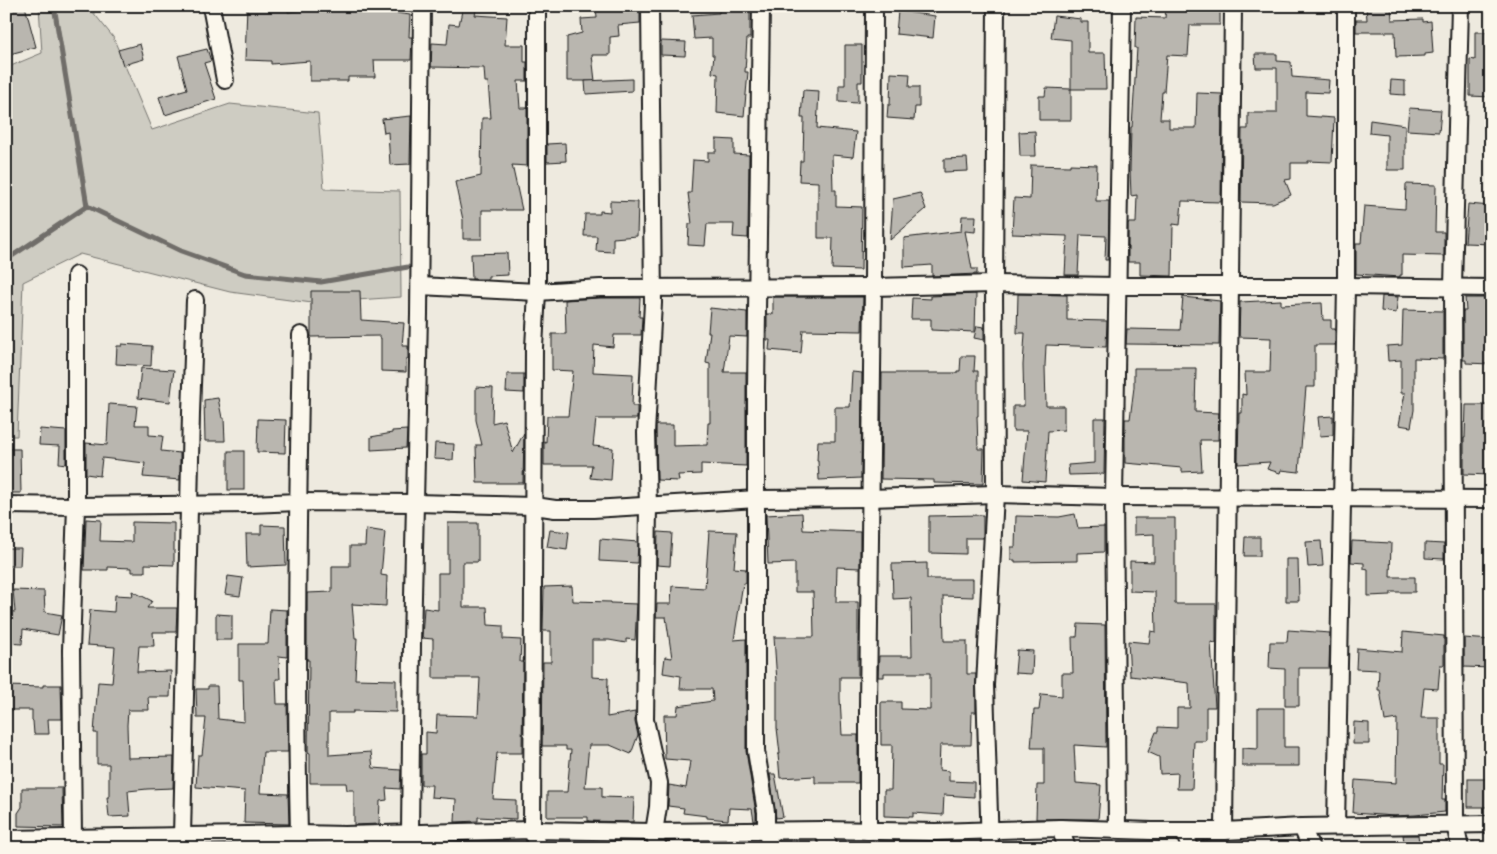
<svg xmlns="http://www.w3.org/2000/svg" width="1497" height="854" viewBox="0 0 1497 854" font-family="'Shantell Sans',sans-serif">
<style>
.green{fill:#ceccc2;stroke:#75746f}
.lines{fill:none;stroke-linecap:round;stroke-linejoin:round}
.stream{stroke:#6f6d69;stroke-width:5}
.building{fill:#b9b6af;stroke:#1c1c1c}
.minor-casing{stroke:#1c1c1c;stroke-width:20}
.minor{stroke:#fbf7ec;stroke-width:16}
</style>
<rect width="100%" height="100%" fill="#eeeadf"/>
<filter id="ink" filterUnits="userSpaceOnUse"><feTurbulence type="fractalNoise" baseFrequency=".02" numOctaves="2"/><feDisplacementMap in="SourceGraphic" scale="10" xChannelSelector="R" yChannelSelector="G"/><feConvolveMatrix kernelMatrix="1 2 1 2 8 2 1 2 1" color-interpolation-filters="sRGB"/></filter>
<g filter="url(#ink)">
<path class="green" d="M39,6H88L113,37L152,130L230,104L318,113L324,189L400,191L401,297L312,303L230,292L80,254L23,282L17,436H6V68L42,53Z"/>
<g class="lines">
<g class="stream">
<path d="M87,206L181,251L245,274L321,282L408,267"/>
<path d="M6,260L87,206L54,6"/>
</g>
</g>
<g class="building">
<path d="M6,6H25L36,47L6,55Z"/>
<path d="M247,6H288V12L306,10L357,11V10L369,9L410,15L409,37H412L411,60H374L375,77H348V81H310V61L271,64V61L245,60Z"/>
<path d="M463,6H477L475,15L507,17L505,45H524V62H527V81H518L520,108H527V166L512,165L522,210H482V239H463V220L455,182L481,176L482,118H491L488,82H485L484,68L431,67L432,43L447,44L449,24L459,25Z"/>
<path d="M640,6V23L618,25L619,36L610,37V55H592L595,81H567V37L582,33L581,19L597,18L596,7Z"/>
<path d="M1166,6H1220V25H1190L1188,56L1167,55L1164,92H1162L1160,119H1169V128H1196L1197,93L1222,94L1221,202L1182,201L1180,225L1173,224L1172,276L1140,275V262H1128V223H1136L1137,195L1131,196L1130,170L1131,127H1132L1137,48H1135L1136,17L1165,18Z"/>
<path d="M1366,6H1391L1392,20L1423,19V22L1431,21L1433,53L1425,54V56L1396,57L1395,32H1356V20H1367Z"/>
<path d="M719,9H750V38H747L745,72H748L744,116L717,113L718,74L712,73L714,55H712V38L694,39L692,15L719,13Z"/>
<path d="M898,11L935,16L933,38L896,34Z"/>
<path d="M1054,16L1081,19V22H1088V53H1105L1106,89H1071V40L1051,38Z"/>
<path d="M1475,32H1491V97L1470,96V59L1475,60Z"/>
<path d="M661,41L686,42L685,56L661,55Z"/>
<path d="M140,44L144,59L123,65L118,50Z"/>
<path d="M845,45H862V82H858V103L839,102V85H845Z"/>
<path d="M207,49L211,61L204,63L216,99L165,115L159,97L187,89L178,56Z"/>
<path d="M1255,54H1277V61L1291,62L1292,77L1329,80L1328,93L1306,92V116L1334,118L1332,162L1308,161V163H1291V179L1285,180L1291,195L1273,203L1241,202L1242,129H1248V113H1277V68H1256Z"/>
<path d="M891,73L910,74L909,87H919V107H915L914,120L887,118L888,105H890Z"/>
<path d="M632,79V91L586,94L585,81Z"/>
<path d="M1391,80L1405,81V95L1390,94Z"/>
<path d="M1046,88L1071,89V120H1039V96H1045Z"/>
<path d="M803,90L819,91L817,128L856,132L853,157L832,155L833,190H836V206L862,207L861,270L832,269L833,238H818V182L799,181L800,161H803L804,118H801Z"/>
<path d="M1409,108L1441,110L1439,132L1407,130Z"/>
<path d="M411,116L410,164L390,165L388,132L384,133L382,119Z"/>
<path d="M1370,120L1405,125V170H1387V135L1369,133Z"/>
<path d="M1035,131L1036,156H1020L1019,132Z"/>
<path d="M716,139L734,140V154L749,155L748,238L733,237L734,224H707L705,246L688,245L689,224H692L688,193H691L693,160L708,161V152H716Z"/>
<path d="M565,143L566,161L547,162V144Z"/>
<path d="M967,158L968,171L944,172V159Z"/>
<path d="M1070,164L1097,165L1096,201H1109L1108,260H1105L1106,236L1080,235L1078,275H1065L1067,236L1012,234L1014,198L1030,199L1031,165L1070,166Z"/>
<path d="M1406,184L1436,185L1435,232H1444V256L1402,255V275H1400V277L1356,274V243H1361L1364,206L1405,209Z"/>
<path d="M920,193L926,209L890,240L893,199Z"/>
<path d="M610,201L638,202L637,236L613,238V252L596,251L597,236H584L585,214H600V211L610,212Z"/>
<path d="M1468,204L1491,206V244L1465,243Z"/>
<path d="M962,216H976L975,232L965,231L972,269H977V274L932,276V265L904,267V238L961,231Z"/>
<path d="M507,253L508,275L488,276V279H472L471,254Z"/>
<path d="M311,291H360L361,320L404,323L402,346H408V359H406V372L381,371V338H380V336L311,337Z"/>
<path d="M976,294L975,332L931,330V319H911L912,298L931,299V296Z"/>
<path d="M1018,294L1067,295V320L1107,321L1106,347L1046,345L1045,366L1046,406H1064V430L1048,431L1045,482L1023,480L1027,431H1013V406H1024L1023,365L1025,333H1017Z"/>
<path d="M1382,296L1398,297L1396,313L1381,311Z"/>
<path d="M773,297H863L862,331L803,330L801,353L769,350L770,340H767V314H773Z"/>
<path d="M1183,297L1220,301L1219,345L1126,344L1127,329L1180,330Z"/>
<path d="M600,298H640L639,317H642L641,335H614L613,347L594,345L593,372L633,374L632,406H637V419H596L593,446L613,448L611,480L590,478L592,465H544V441L546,442L547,416H568L573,371L552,370V334H566L565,300Z"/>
<path d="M1465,298H1491V364L1466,363V360H1463V311H1466Z"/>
<path d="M1281,300V305L1322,303L1323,320H1331V329H1335V345H1315V387H1306L1299,472L1281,470L1280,473L1267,469L1270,462L1238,464V459L1239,413H1242V394L1246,395L1245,372H1270L1271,338L1239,337L1240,302Z"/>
<path d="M710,308L747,312V337L729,336L724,372H746V466L701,464V474L678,475L679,481L657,480L656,425H673V446L707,445L708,423H710V364L706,363L710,332H708Z"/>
<path d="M1403,310L1443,311V359L1414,358V410L1411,427L1399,425L1405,393H1401V360L1388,361L1387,346L1402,345Z"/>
<path d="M977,326L984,327V340L974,338Z"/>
<path d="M122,344L152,346L151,366L116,364L117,346H122Z"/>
<path d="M961,356H975L974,371H978V416H977L978,449H984L983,484L934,483V480L881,479L882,373H957V371H960Z"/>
<path d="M141,368L174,370L170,402L138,398Z"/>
<path d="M1134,368H1196L1195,412L1219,413L1218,440H1200L1202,471L1182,472V468L1125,463V419H1130L1134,387Z"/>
<path d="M852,372L862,373L861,478L819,480L818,461H817L818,441H835V407H850Z"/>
<path d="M507,374H524V393L506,392Z"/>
<path d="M476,387L493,388L492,423L504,420L513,453L524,433L523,483H477L476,445H482L476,420Z"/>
<path d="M218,398L222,418H224L225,441H205L204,400Z"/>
<path d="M109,404L137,406L135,425H149V435L163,436L161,451L180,453V480L143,477L145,463L102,458L100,476L86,474V443L107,445Z"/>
<path d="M1466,405H1491V475L1464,474V438H1465Z"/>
<path d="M1333,416V435L1320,436L1318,417Z"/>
<path d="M1094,418H1105L1104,474L1069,475L1068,465L1094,463Z"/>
<path d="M258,419L286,420L285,453L257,452Z"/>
<path d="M40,429L66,431V464L59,463L60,446L39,445Z"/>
<path d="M407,430L406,448L371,450V437L392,433V431Z"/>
<path d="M435,443L454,444L453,460L434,459Z"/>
<path d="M6,449H20L21,493H6Z"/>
<rect x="228" y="451" width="16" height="39"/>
<path d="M802,513L803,530L860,532V568L837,567L836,602H858V677H840V698L842,735H858V783H815V776L780,778L778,754H780L777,728V682L774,637H814L813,592H795V563L768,564L766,515Z"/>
<path d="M1075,514L1078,528L1104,527V552L1077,553V561L1015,562V560H1011V547H1015L1016,516L1059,517Z"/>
<path d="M983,515V538H966V554L929,553V516Z"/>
<path d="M1134,518H1175V604H1216V643L1211,642L1215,707H1206V741H1194L1192,789H1177L1178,773L1160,774L1159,757L1148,752L1156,732H1158V727L1177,728V708H1190L1189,683L1130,676L1128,641L1149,643L1151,631L1156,632L1155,592L1130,591V561L1154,562V534L1134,535Z"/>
<path d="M86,519L101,520L100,541L132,542V522L174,523V565L145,564V572H132V568L108,567V570H84Z"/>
<path d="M448,523H478V562H463V607H487L488,625L503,626V639L521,640L520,662H523L522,753H497L493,799L516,800V819L478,817V821L455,822L456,799L431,797L432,785H421V754H426V732L436,733L437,715L478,716L480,678H433V639L422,638L424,608L438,610V573H448Z"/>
<path d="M261,525L285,526L286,565L247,567L246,534H261Z"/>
<path d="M366,529L385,532L381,575L387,576L386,606L352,604L355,638H357L355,679L396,680V712L353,711V713H329V755L371,752L373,768L401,770L400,789L386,788L387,800L380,801L379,824L354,825V790H347L346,783H310V753L308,752L309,660H307V593L332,592V566H350V546H365Z"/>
<path d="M550,530L569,532L567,550L547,547Z"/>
<path d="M709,531L737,532L734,568L746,569V583H743L734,640L746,639V751L756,813V821H754L752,809L729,808L728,820L707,818V816L683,813L684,808L668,806L669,785L686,788L690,761L665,759L664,715H677L678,706L713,701L712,689H680L681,676L663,673L665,657L672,658L666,617H656L657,604H671L672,586L705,588Z"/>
<path d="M658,532L672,533L670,566L657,565Z"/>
<path d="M1245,537H1260V556H1244Z"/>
<path d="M600,539L638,542L637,563L599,561Z"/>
<path d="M1321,541L1323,566L1308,567L1306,542Z"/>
<path d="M1352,541L1391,543L1390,577H1415V592H1391V595L1368,596V570L1364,569V563L1351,562Z"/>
<path d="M1425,543L1444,544V559L1425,558Z"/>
<path d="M6,548H21L20,566H6Z"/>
<path d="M1286,559H1298L1299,601H1286Z"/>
<path d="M927,563V579H973V597L943,596L944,641H967V674H976V712H972L971,745H940L939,770L949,771V781L974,782V797L944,795L943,815L913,813V817L884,816V790H891L892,745H881V702H901V709L930,710V673H884V677H878L879,656H912L911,598L893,599L892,564Z"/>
<path d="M228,576L243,578L240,596L225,594Z"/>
<path d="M572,586L573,601L611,602V603L637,604L635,640L626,639V643L609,640H592V677L608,678L607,717L635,712V722L638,735L631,754L610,745H589L585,787H602V797L634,798L633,822L588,821V817H547V792H567L571,750H566V746H542L543,662H551V631H543L544,587Z"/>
<path d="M13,590L44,591L45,612L62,615L58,635L23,629L22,644L6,643V611L15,612Z"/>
<path d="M132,591L152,601L147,608H177L176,632H153L154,646H139L137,672L171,671L170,697H148L149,710H128L127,725L128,758L174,757L173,788L147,789L128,791L130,816L109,817L107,797H109V764H97V733H94L98,682L112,683L115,647L87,645L90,610L114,612L115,595L133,596Z"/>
<path d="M270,609L287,610V657L279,656L280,679H276L277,704H287L288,752H263L260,793L288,794L289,824L244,823L245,791L196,787L198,755H202L206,718H197L196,689H208V686H217L218,719L244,722L243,680H239V644H268Z"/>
<path d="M216,614L232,615V640H216Z"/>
<path d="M1078,624L1105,625L1106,747L1074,745L1076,783L1101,785L1098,819H1036L1037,785H1044V748H1031L1034,710H1039L1041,694L1062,696V673H1073L1072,637H1077Z"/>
<path d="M1288,630L1330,633L1329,668H1299V706H1285V669L1269,668L1270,642H1287Z"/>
<path d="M1403,632L1444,636V665H1440L1438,689L1424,688L1421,718H1439V764H1443L1442,800H1445V812L1415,815L1394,816L1353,813L1355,780L1396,783L1397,719L1385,721L1380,690H1378L1379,670L1356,669L1357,648L1402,652Z"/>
<path d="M1464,638L1491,640V668L1464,667Z"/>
<path d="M1017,650L1033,651L1032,674L1015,673Z"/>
<path d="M43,685H61L62,719H48L49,734H34L33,721L32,720V710H6V686L43,687Z"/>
<path d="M1258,708H1284V747H1299V766H1242V748L1258,749Z"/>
<path d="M1354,722L1369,723V744H1353Z"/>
<path d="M770,774H775L783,817L776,818Z"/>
<rect x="1468" y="779" width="23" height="28"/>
<path d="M22,788H62L63,827L18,826V813L22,807Z"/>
<path d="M1403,835H1418L1420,848H1405Z"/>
</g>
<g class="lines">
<g class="minor-casing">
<g id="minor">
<path d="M211,6L225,80"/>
<path d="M537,6V292L534,347L532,830L538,848"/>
<path d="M650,6L653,303L646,433L648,506L645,720L659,783L658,807L654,832L658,848"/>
<path d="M761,6L756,388V751L766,812V830L771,848"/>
<path d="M1460,6L1453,287L1455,824L1460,848"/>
<path d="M420,286L537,292L600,288L873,287L994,284L1117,286H1346L1491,288"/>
<path d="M6,505L76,506L250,504L298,502L415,503L535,506L555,509H593L757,499L870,498L995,494L1114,497L1491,499"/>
<path d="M1336,826L1346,286V6"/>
<path d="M1302,827L1311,848"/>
<path d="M1060,828L1067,848"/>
<path d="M1117,829L1114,497L1122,6"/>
<path d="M823,830L829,848"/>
<path d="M868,831V706L873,287L874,6"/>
<path d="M1184,831L1190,848"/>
<path d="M1224,831L1233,6"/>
<path d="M410,833L412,644L419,314L422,6"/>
<path d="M299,834C295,667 298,501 301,335"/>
<path d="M73,837L71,650L76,506V275"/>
<path d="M182,837L191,413L195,300"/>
<path d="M6,839L299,834L345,835L532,830L654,832L823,830L936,832L1060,828L1152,831H1224L1302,827L1491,824"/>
<path d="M990,848L985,685L995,494L994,284L996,6"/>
</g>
</g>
<use href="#minor" class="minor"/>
</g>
</g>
<rect width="1497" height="854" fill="none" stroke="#fbf7ec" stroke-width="25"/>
<rect x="12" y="12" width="1472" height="829" fill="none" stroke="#1c1c1c" stroke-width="2" filter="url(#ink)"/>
</svg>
